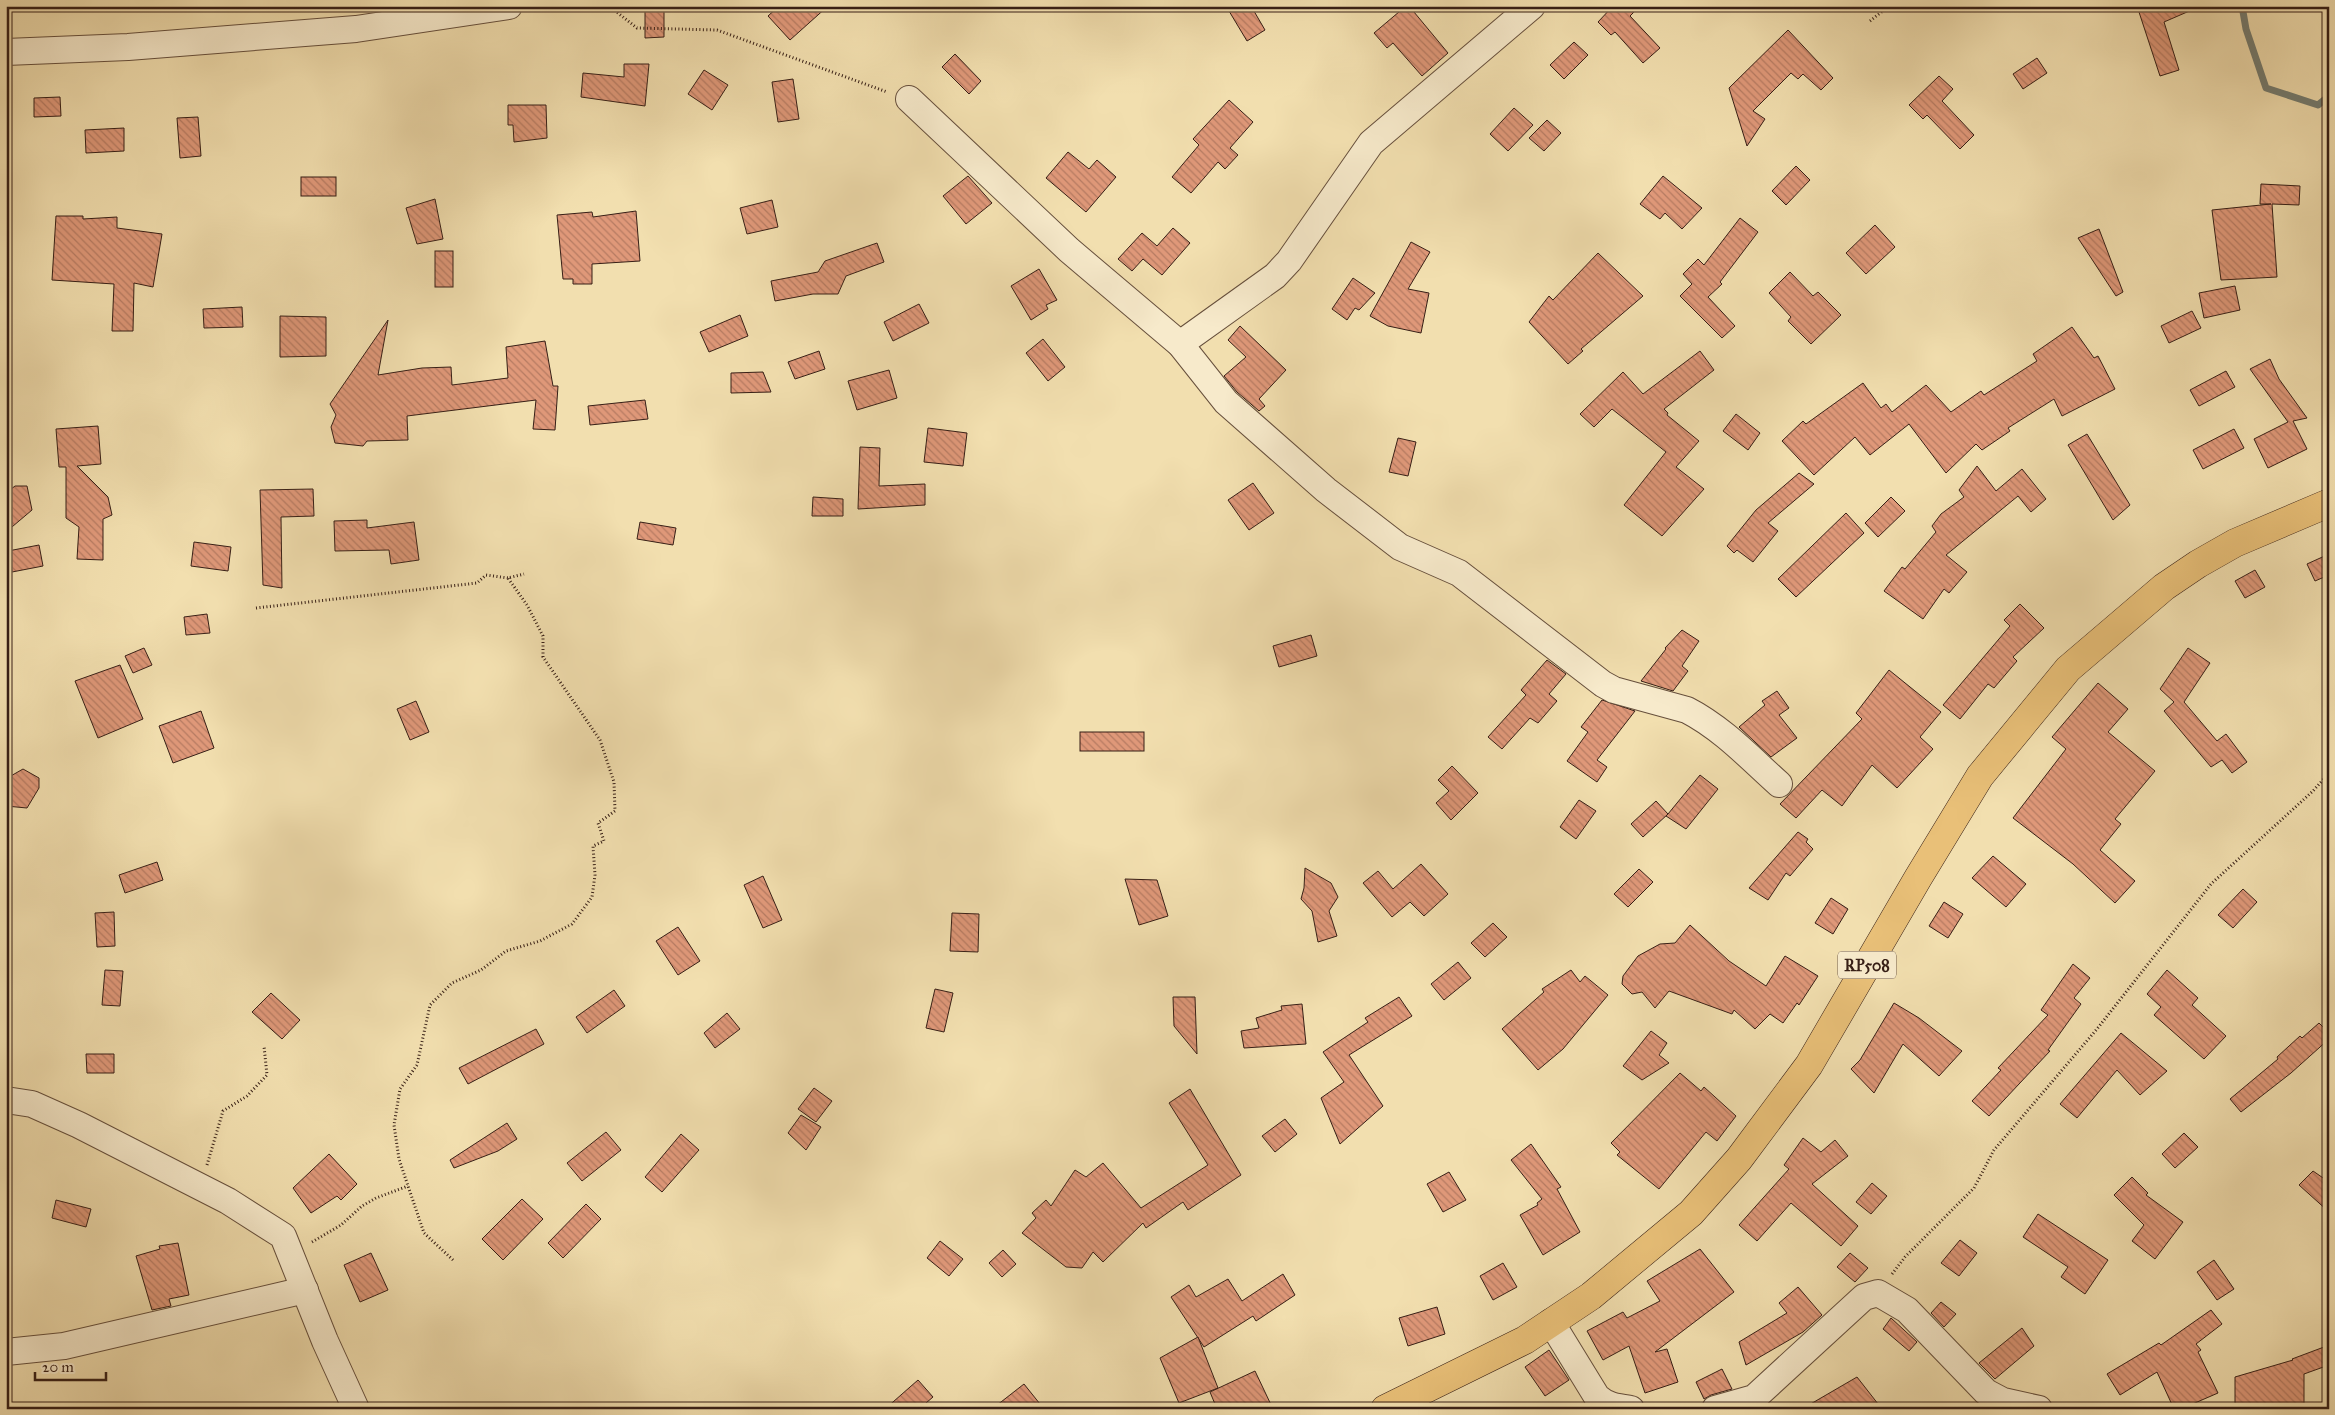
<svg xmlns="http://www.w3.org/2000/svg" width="2335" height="1415" viewBox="0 0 2335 1415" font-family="'IM FELL Great Primer',serif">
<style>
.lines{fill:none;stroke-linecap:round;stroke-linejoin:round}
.stream{stroke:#747d72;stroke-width:7}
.building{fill:url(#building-back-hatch);stroke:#371f16}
.minor-casing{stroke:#664f3c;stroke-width:28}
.major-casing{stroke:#371f16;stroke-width:29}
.path{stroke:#371f16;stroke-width:3;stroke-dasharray:1 2.5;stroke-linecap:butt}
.minor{stroke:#f7eacb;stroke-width:26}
.major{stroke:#e9c078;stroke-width:28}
.labels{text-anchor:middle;stroke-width:4;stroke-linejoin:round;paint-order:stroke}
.shield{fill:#f7eacb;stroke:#715c4c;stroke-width:1}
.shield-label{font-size:16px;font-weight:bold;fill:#371f16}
</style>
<defs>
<pattern id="building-back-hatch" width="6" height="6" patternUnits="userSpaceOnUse" patternTransform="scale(1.25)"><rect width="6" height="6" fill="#df9879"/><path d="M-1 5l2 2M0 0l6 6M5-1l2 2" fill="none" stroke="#b67b62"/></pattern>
</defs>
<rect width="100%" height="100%" fill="#f2dfaf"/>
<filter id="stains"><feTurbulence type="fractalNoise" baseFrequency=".004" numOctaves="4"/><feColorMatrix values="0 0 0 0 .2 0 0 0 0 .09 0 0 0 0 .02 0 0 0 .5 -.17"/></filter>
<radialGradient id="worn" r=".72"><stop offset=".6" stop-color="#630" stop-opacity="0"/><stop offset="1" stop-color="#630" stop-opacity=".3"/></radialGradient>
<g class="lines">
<path class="stream" d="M2242,6L2246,29L2266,88L2318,105L2329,96"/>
</g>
<g class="building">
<path d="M645,6H664V37L645,38Z"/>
<path d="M779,6H828L790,40L768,16Z"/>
<path d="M1226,6H1251L1265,30L1247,41Z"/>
<path d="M1406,6H1409L1448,53L1422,76L1393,43L1387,48L1374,33Z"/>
<path d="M1613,6H1640L1630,16L1660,48L1643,63L1615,32L1611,35L1598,22Z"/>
<path d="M2137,6H2201L2164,22L2179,70L2160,76Z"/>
<path d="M1788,30L1833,78L1821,90L1803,74L1798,79L1791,73L1753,111L1765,119L1747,146L1729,88Z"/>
<path d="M1574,42L1588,55L1564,79L1550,65Z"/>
<path d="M955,54L981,81L969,94L942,67Z"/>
<path d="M2037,58L2047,73L2023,89L2013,74Z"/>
<path d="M624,64H649L645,106L581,97L583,73L624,77Z"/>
<path d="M704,70L728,85L712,110L688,94Z"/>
<path d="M1939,76L1953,89L1942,101L1974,135L1960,149L1927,115L1923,119L1909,105Z"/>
<path d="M793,79L799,119L778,122L772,82Z"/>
<path d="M60,97L61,116L34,117V98Z"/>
<path d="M1229,100L1253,122L1230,148L1238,155L1225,169L1218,162L1191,193L1172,177L1199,145L1193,139Z"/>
<path d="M508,105H546L547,138L514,142L513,125H508Z"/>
<path d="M1514,108L1533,125L1508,151L1490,134Z"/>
<path d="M198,117L201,156L180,158L177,118Z"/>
<path d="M1547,120L1561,133L1544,151L1529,138Z"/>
<path d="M124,128V151L86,153L85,130Z"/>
<path d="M1068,152L1089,169L1097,160L1116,177L1086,212L1046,178Z"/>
<path d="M1796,166L1810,180L1786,205L1772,191Z"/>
<path d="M968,176L992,203L966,224L943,196Z"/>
<path d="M1663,176L1702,208L1682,229L1665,213L1660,219L1640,204Z"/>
<rect x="301" y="177" width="35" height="19"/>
<path d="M2261,184L2300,186L2299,205L2272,204L2277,277L2221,280L2212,210L2271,204H2260Z"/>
<path d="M435,199L443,239L417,244L406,208Z"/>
<path d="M772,200L778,227L747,234L740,208Z"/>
<path d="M636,211L640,261L592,264V284H573V279H563L557,215L592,212L593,217Z"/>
<path d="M56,216H83V219L117,217V228L162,234L153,287L134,283L133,331H112L114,284L52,280Z"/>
<path d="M1740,218L1758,232L1720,282L1722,284L1708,297L1735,326L1722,338L1680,296L1692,284L1683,274L1698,259L1704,265Z"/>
<path d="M1875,225L1895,247L1866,274L1846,253Z"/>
<path d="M1173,228L1190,243L1162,275L1143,259L1132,271L1118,259L1142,233L1157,246Z"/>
<path d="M2099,229L2123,292L2116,296L2078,238Z"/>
<path d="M1411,242L1430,252L1408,289L1429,293L1421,333L1388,326L1370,316Z"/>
<path d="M877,243L884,262L846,276L838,294H813L775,301L771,281L818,272L825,261Z"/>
<rect x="435" y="251" width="18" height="36"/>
<path d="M1598,253L1643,296L1581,349L1583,351L1568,364L1529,322L1549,296L1553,300Z"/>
<path d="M1039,269L1057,300L1046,305L1048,309L1031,320L1011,286Z"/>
<path d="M1790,272L1813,296L1818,292L1841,315L1811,344L1788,321L1791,317L1769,293Z"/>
<path d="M1353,278L1375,293L1359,310L1355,308L1347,320L1332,309Z"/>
<path d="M2235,286L2240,310L2204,318L2199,293Z"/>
<path d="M919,304L929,323L893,341L884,322Z"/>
<path d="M242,307L243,327L204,328L203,309Z"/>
<path d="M2192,311L2201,328L2169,343L2161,326Z"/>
<path d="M740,315L748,336L709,352L700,332Z"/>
<path d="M280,316L326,317V356L280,357Z"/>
<path d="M388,320L378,375L422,368L451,367L452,385L508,378L506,347L545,341L553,386H558L555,430L533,429L536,400L407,416L408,440L367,441L363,446L335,443L331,427L336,415L330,404Z"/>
<path d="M1240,326L1286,370L1259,399L1265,406L1259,411L1237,392L1224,376L1246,357L1228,340Z"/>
<path d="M2072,327L2094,358L2098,356L2115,389L2062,416L2054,399L2008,428L2010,431L1982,450L1976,444L1946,473L1909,424L1870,455L1855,437L1814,475L1782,441L1803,421L1806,424L1863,383L1881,408L1886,404L1892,412L1926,385L1951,412L1981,391L1984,395L2037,361L2033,354Z"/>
<path d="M1043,339L1065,367L1048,381L1026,353Z"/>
<path d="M819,351L825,369L795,379L788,362Z"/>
<path d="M1700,351L1714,370L1664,409L1668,413L1667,415L1699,441L1676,467L1704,489L1662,536L1624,505L1666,452L1612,409L1594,427L1580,414L1623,372L1643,394Z"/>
<path d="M2270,359L2279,379L2307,418L2293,421L2307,449L2268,468L2254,439L2288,422L2250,369Z"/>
<path d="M889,370L897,398L857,410L848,381Z"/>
<path d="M2226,371L2235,387L2199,406L2190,390Z"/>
<path d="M763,372L771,392L731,393V373Z"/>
<path d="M645,400L648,419L590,425L588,406Z"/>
<path d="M1736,414L1760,433L1748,450L1723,431Z"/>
<path d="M98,426L101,464L77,466L108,497L112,515L103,519V560L77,559L79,527L66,518V467H59L56,429Z"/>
<path d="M928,428L967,433L963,466L924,462Z"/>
<path d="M2234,429L2244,448L2203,469L2193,450Z"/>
<path d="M2087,434L2130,505L2113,520L2068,445Z"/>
<path d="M1398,438L1416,442L1408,476L1389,472Z"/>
<path d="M860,447L880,448L879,486L925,484V505L858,509Z"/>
<path d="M1977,466L1996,491L2022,469L2046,499L2031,512L2018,496L1946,555L1967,572L1949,593L1944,589L1923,619L1884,591L1902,567L1905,569L1936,532L1932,526L1941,514L1964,497L1959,490Z"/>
<path d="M1799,473L1814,484L1768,523L1778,531L1753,562L1737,550L1734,553L1727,546L1756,510Z"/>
<path d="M1253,483L1274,513L1249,530L1228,500Z"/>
<path d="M15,486H27L32,510L6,532V493Z"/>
<path d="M313,489L314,516L281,517L282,588L263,585L260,490Z"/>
<path d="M813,497L843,499V516H812Z"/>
<path d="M1891,497L1905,511L1878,537L1865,523Z"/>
<path d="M1846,513L1864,533L1796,597L1778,579Z"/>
<path d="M367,520V528L414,522L419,560L391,564L389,550L335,551L334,521Z"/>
<path d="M640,522L676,528L673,545L637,539Z"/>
<path d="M194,542L231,547L228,571L191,566Z"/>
<path d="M39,545L43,566L12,572L8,551Z"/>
<path d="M2329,554V575L2315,581L2307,564Z"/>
<path d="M2255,570L2265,587L2245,598L2235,581Z"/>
<path d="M2020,604L2044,628L2013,657L2017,661L1994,688L1988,684L1960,719L1943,705L2010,626L2004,620Z"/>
<path d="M207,614L210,633L186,635L184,617Z"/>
<path d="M1682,630L1699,641L1682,666L1688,671L1673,691L1641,681L1666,649L1665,648Z"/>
<path d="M1311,635L1317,656L1279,667L1273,646Z"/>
<path d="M144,648L152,665L133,673L125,656Z"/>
<path d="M2188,648L2210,663L2184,702L2217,741L2226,734L2247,762L2232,773L2222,760L2211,767L2164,711L2174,702L2160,689Z"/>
<path d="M1547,660L1566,674L1549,694L1557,701L1538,723L1530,718L1502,749L1488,737L1526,695L1521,690Z"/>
<path d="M120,665L143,719L98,738L75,681Z"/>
<path d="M1889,670L1941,712L1920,737L1933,749L1897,788L1872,765L1842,806L1822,790L1796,818L1780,804L1862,719L1856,713Z"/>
<path d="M2098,683L2128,709L2108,732L2155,771L2115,819L2121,824L2100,850L2135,881L2115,903L2073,864L2013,818L2066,749L2052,737Z"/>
<path d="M1777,691L1789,708L1779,715L1797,738L1771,757L1739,727L1765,705L1762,701Z"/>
<path d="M1602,700L1635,711L1597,760L1607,767L1597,782L1567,761L1588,732L1581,727Z"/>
<path d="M416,701L429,732L410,740L397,709Z"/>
<path d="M201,711L214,748L173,763L159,726Z"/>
<rect x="1080" y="732" width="64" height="19"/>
<path d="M1452,766L1478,793L1451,820L1436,803L1449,791L1438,780Z"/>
<path d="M23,769L39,778V788L27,808L6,806V790L11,788L9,777Z"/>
<path d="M1700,775L1718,789L1686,829L1666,816L1668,814L1643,837L1631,824L1656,801L1668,814Z"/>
<path d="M1579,800L1596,811L1576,839L1560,827Z"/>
<path d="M1798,832L1808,839L1806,842L1813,849L1790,876L1786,873L1768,900L1749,888Z"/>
<path d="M1993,856L2026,884L2006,907L1972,878Z"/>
<path d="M157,862L163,880L125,893L119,875Z"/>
<path d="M1421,864L1448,894L1424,916L1410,902L1392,917L1363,883L1378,871L1393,889Z"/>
<path d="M1305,868L1331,883L1338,897L1329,911L1337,936L1318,942L1312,911L1301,899L1304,888Z"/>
<path d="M1639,869L1653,882L1628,907L1614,894Z"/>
<path d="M763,876L782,920L763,928L744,885Z"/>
<path d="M1125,879L1157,880L1168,916L1139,925Z"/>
<path d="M2243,889L2257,902L2233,928L2218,915Z"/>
<path d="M1831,898L1848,909L1833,934L1815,923Z"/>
<path d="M1944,902L1963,914L1948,938L1929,926Z"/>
<path d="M114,912L115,946L97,947L95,913Z"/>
<path d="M952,913L979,914L978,952L950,951Z"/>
<path d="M1493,923L1507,937L1485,957L1471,943Z"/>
<path d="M1690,925L1729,961L1766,986L1785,956L1818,976L1799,1005L1797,1003L1783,1023L1770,1014L1755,1029L1734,1010L1732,1014L1669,991L1655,1008L1642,992L1632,994L1622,984L1623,976L1638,956L1660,944L1675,943Z"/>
<path d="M678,927L700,961L678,975L656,941Z"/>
<path d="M1458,962L1471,978L1444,1000L1431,984Z"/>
<path d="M2073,964L2090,978L2074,998L2081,1004L2048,1050L2050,1051L1989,1116L1972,1101L2001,1070L1998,1068L2048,1015L2041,1010Z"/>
<path d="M105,970L123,971L120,1006L102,1005Z"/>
<path d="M1571,970L1580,982L1585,976L1608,995L1563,1049L1538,1070L1502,1029L1544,992L1542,989Z"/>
<path d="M2167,970L2198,998L2192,1005L2226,1036L2204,1059L2154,1015L2161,1007L2147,994Z"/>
<path d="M935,989L953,993L944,1032L926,1028Z"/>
<path d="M614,990L625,1006L587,1033L576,1017Z"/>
<path d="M271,993L300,1020L282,1039L252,1012Z"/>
<path d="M1173,997H1195L1197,1054L1174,1026Z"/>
<path d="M1399,997L1412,1016L1349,1055L1383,1106L1340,1144L1321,1098L1344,1082L1323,1052L1368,1022L1365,1018Z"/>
<path d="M1894,1003L1919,1018L1962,1051L1939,1076L1903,1044L1874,1093L1851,1069L1860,1060Z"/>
<path d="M1302,1004L1306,1044L1244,1048L1241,1031L1259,1028L1256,1018L1282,1010L1281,1006Z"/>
<path d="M727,1013L740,1029L715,1048L704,1033Z"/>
<path d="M2319,1023L2329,1033V1039L2291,1073L2241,1112L2230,1099L2278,1059L2277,1057L2300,1036L2302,1038Z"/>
<path d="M536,1029L544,1044L468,1084L459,1068Z"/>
<path d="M1651,1031L1667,1043L1659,1055L1669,1063L1642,1080L1623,1066Z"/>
<path d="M2121,1033L2167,1071L2140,1095L2117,1070L2077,1118L2060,1104Z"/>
<path d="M86,1054H114V1073H87Z"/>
<path d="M1680,1073L1701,1091L1704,1087L1736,1116L1717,1141L1706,1132L1659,1189L1617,1155L1620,1152L1611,1143Z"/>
<path d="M814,1088L832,1101L816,1122L798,1109Z"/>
<path d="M1190,1089L1241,1175L1188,1210L1183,1202L1146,1228L1143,1223L1103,1262L1093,1252L1082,1268L1066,1267L1022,1233L1036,1218L1032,1213L1046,1200L1051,1206L1075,1170L1086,1177L1103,1163L1141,1208L1208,1165L1169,1103Z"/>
<path d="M801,1115L821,1127L806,1150L788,1133Z"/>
<path d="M1285,1119L1297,1134L1275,1152L1262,1136Z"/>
<path d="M507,1123L517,1139L498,1151L454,1168L450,1160Z"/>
<path d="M606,1132L621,1150L582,1181L567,1163Z"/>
<path d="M2184,1133L2198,1147L2175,1168L2162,1154Z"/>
<path d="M681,1134L699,1150L662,1192L645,1177Z"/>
<path d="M1803,1138L1821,1152L1835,1140L1848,1156L1812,1184L1858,1226L1841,1246L1791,1203L1757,1241L1739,1225L1789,1169L1784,1165Z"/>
<path d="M1531,1144L1561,1187L1557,1189L1580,1232L1543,1255L1520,1215L1538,1205L1537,1203L1542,1199L1511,1160Z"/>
<path d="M329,1154L357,1184L341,1200L337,1196L311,1213L293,1188Z"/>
<path d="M2313,1171L2329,1182V1212L2299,1185Z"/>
<path d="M1449,1172L1466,1200L1443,1212L1427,1184Z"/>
<path d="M2132,1177L2148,1193L2146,1195L2183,1222L2155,1259L2132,1241L2144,1225L2114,1195Z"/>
<path d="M1872,1183L1887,1196L1871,1214L1856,1202Z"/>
<path d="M522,1199L543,1219L503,1260L482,1239Z"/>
<path d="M56,1200L91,1209L86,1227L52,1218Z"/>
<path d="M586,1204L601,1219L563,1258L548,1243Z"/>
<path d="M2038,1214L2108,1260L2085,1294L2061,1277L2068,1267L2023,1237Z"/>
<path d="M1960,1240L1977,1253L1959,1276L1941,1263Z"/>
<path d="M940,1241L963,1259L949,1276L927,1258Z"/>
<path d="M178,1243L189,1295L169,1299L171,1306L152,1310L136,1256L160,1249L159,1246Z"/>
<path d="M1700,1249L1734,1292L1655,1352L1667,1349L1678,1382L1645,1393L1629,1346L1603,1360L1587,1331L1623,1312L1627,1318L1660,1301L1647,1281Z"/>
<path d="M1003,1250L1016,1264L1002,1277L989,1263Z"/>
<path d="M371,1253L388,1290L360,1302L344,1265Z"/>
<path d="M1850,1253L1868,1268L1855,1282L1837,1267Z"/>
<path d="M2214,1260L2234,1289L2217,1300L2197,1272Z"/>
<path d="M1503,1263L1517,1287L1493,1300L1480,1276Z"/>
<path d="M1283,1274L1295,1295L1256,1321L1253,1316L1204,1347L1171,1297L1189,1285L1196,1297L1228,1279L1242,1301Z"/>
<path d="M1798,1287L1822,1315L1803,1332L1746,1365L1739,1342L1787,1313L1779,1303Z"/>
<path d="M1941,1302L1956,1314L1944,1327L1931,1313Z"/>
<path d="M1437,1307L1445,1334L1408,1346L1399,1318Z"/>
<path d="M2211,1310L2222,1324L2196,1344L2201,1350L2198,1352L2218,1393L2181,1409H2174L2157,1372L2120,1395L2107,1374L2159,1343L2161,1345Z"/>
<path d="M1891,1318L1917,1342L1909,1351L1883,1329Z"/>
<path d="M2022,1328L2034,1346L1995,1379L1979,1363Z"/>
<path d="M1198,1337L1218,1388L1179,1403L1160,1358Z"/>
<path d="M2324,1347L2329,1365L2304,1374V1409H2235V1377L2293,1360L2292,1359Z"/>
<path d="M1549,1350L1569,1380L1545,1396L1525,1367Z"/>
<path d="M1722,1369L1732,1389L1711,1395L1704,1399L1696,1382Z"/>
<path d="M1255,1371L1273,1409H1217L1210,1392Z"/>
<path d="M1857,1377L1882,1409H1802Z"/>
<path d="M918,1380L933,1397L919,1409H885Z"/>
<path d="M1024,1384L1044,1409H992Z"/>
</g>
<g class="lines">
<g class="minor-casing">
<g id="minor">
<path d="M6,52L128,47L356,29L509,6"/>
<path d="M909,99L1069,250L1180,344L1226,402L1326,490L1400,547L1459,573L1603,684L1614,690L1687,710C1722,728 1750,758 1779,784"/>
<path d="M1180,344L1275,276L1289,261L1371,143L1532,6"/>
<path d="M6,1100L32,1104L79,1125L228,1201L283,1236L325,1341L356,1409"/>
<path d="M1551,1322L1597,1397C1607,1406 1617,1407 1631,1409"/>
<path d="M6,1352L64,1346L305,1290"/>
<path d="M1715,1409L1754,1398L1864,1297L1878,1293L1907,1310L1986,1392L2003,1401L2039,1409"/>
</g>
</g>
<g class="major-casing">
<path id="major" d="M1385,1409L1525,1340L1591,1296L1691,1213L1739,1159L1809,1065L1918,878L1980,776L2068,669L2164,587L2198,564L2235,543L2329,503"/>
</g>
<g class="path">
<path d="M609,6L637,28L717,30L887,92"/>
<path d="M1870,21L1889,6"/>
<path d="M256,608L477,583L486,575L508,578"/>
<path d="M207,1165L223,1111L247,1096L267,1075L264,1046"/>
<path d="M312,1242L341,1225L362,1206L376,1198L408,1186"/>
<path d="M453,1260L424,1233L408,1186L399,1159L394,1125L400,1089L417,1065L430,1005L452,983L481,970L506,951L540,941L572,924L592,897L595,875L593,846L604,841L598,823L615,811L614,782L600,740L543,657V636L527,605L508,578L524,574"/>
<path d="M1892,1274L1905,1257L1974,1188L1994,1150L2097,1029L2211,884L2313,791L2329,773"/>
</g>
<use href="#minor" class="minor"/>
<use href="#major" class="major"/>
</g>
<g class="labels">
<rect class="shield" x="1838" y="951.5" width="58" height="27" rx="4"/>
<g class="shield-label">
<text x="1867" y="971">RP508</text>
</g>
</g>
<rect width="2335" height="1415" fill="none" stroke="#f2dfaf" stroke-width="25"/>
<rect x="8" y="8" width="2320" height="1400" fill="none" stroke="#371f16" stroke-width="2.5"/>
<rect x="12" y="12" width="2310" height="1390" fill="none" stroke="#371f16"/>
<path d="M35 1372v8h71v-8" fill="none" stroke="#371f16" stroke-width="2.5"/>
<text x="42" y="1372" font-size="15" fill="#371f16" stroke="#f7eacb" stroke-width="4" paint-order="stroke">20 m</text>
<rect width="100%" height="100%" filter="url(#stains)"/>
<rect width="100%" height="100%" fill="url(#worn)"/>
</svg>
